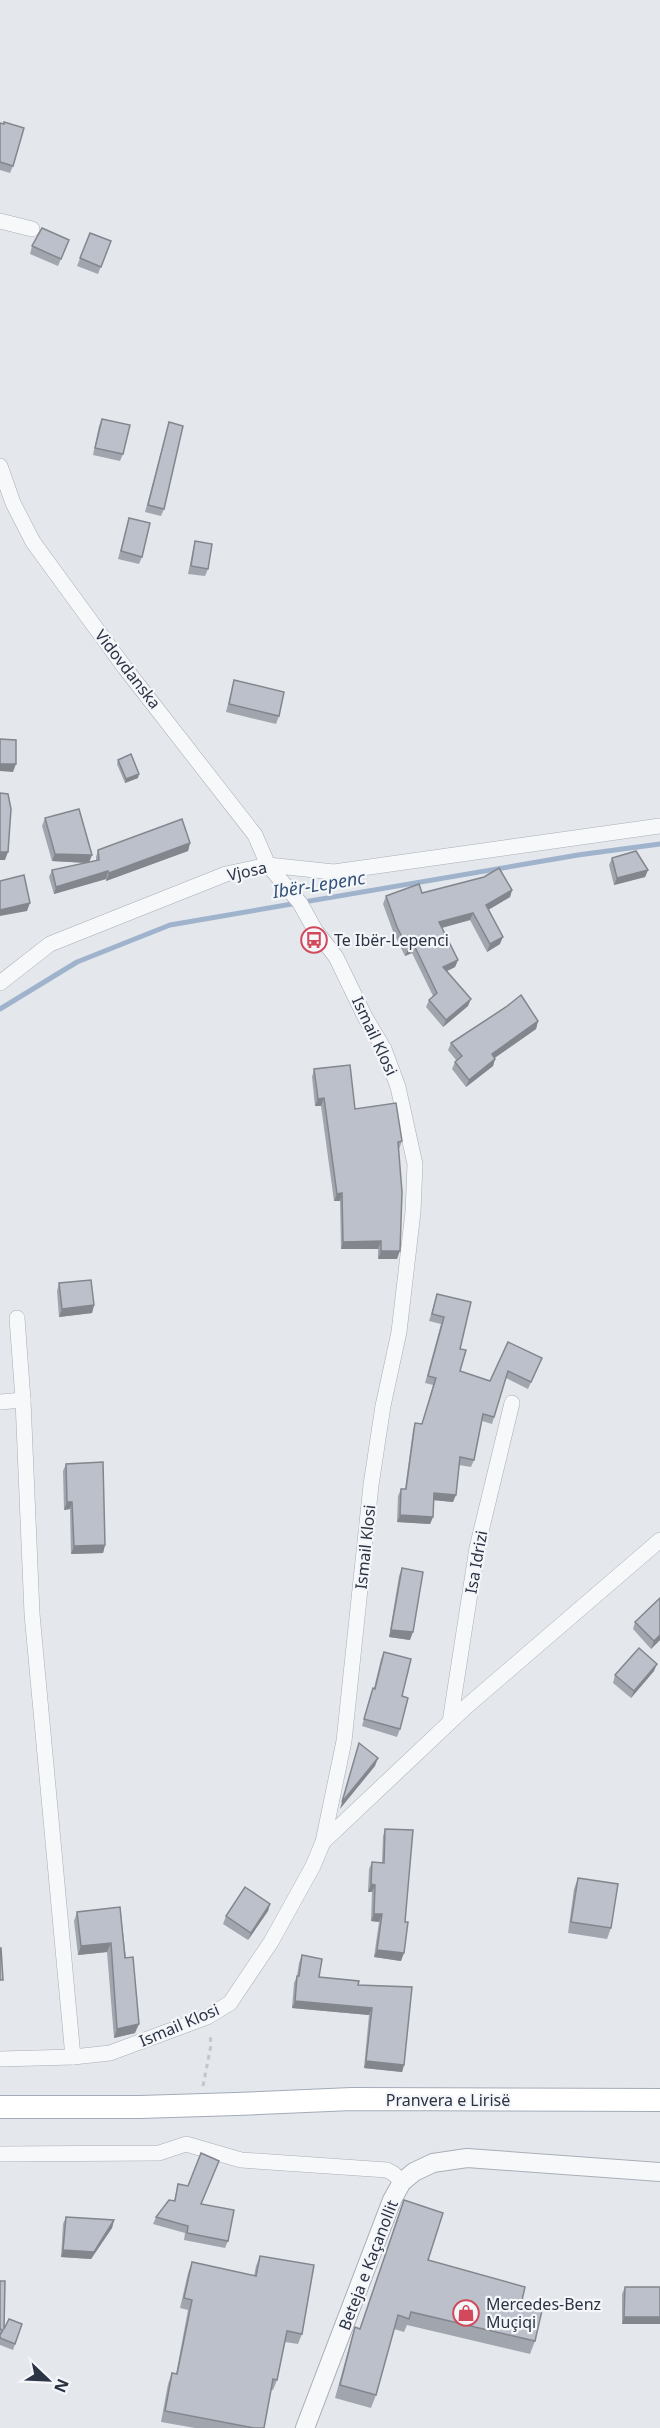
<svg xmlns="http://www.w3.org/2000/svg" width="660" height="2428" viewBox="0 0 660 2428" font-family="'Noto Sans',sans-serif">
<style>
.lines{fill:none;stroke-linecap:round;stroke-linejoin:round}
.stream{stroke:#9fb4cc;stroke-width:5}
.minor-casing{stroke:#a9aeb7;stroke-width:16}
.tertiary-casing{stroke:#a9aeb7;stroke-width:20}
.primary-casing{stroke:#a3abb8;stroke-width:24}
.path{stroke:#c2c5cb;stroke-width:3;stroke-dasharray:4.5 4.5;stroke-linecap:butt}
.minor{stroke:#f7f8fa;stroke-width:15}
.tertiary{stroke:#f7f8fa;stroke-width:18}
.primary{stroke:#fff;stroke-width:22}
.primary-bridge-casing{stroke:#a3abb8;stroke-width:24;stroke-linecap:butt}
.primary-bridge{stroke:#fff;stroke-width:22}
.wall{fill:#a1a5ae}
.shaded-wall{fill:#83868d}
.building{fill:#bbc0ca;stroke:#83868d;stroke-width:1.5}
.labels{text-anchor:middle;stroke-width:4.5;stroke-linejoin:round;paint-order:stroke}
.street-label{font-size:16px;fill:#2b3445;stroke:#f4f6f9}
.poi-label{font-size:16px;fill:#2b3445;stroke:#f4f6f9;text-anchor:start}
.water-label{font-size:18px;font-style:italic;fill:#34527a;stroke:#f4f6f9}
</style>
<rect width="100%" height="100%" fill="#e4e7ec"/>
<g class="lines">
<path class="stream" d="M0,1009L77,962L170,925L578,855L660,844"/>
<g class="minor-casing">
<g id="minor">
<path d="M0,221L32,229"/>
<path d="M0,466L13,503L33,542L125,668L255,835L268,865L300,903L315,930L336,957L365,1017L384,1049L398,1087L415,1164L413,1212L399,1332L383,1406L371,1485L344,1741L323,1842L313,1866L271,1942L230,2003L207,2017L110,2053L73,2057L0,2059"/>
<path d="M0,983L50,944L226,874L268,865L334,872L660,826"/>
<path d="M17,1318L23,1400L32,1614L73,2057"/>
<path d="M0,1402L23,1400"/>
<path d="M450,1722L477,1548L512,1403"/>
<path d="M323,1842L467,1706L660,1540"/>
<path d="M0,2154L159,2153L186,2144L241,2160L387,2170L394,2174L402,2182"/>
</g>
</g>
<g class="tertiary-casing">
<path id="tertiary" d="M305,2428L392,2200L402,2182L414,2172L433,2163L467,2158L660,2172"/>
</g>
<g class="primary-casing">
<g id="primary">
<path d="M236,2104L352,2099L660,2100"/>
<path d="M0,2107H140"/>
</g>
</g>
<path class="path" d="M203,2086L211,2045L210,2034"/>
<use href="#minor" class="minor"/>
<use href="#tertiary" class="tertiary"/>
<use href="#primary" class="primary"/>
<g class="primary-bridge-casing">
<path id="primary-bridge" d="M140,2107L236,2104"/>
</g>
<use href="#primary-bridge" class="primary-bridge"/>
</g>
<g class="wall">
<path d="M0,123L13,166L10,173L0,170Z"/>
<path d="M90,233L111,241L98,274L77,266Z"/>
<path d="M69,240L58,266L30,254L32,246Z"/>
<path d="M102,419L123,454L120,461L93,455L99,426Z"/>
<path d="M169,422L164,509L161,516L145,512Z"/>
<path d="M129,518L142,557L139,564L118,559Z"/>
<path d="M195,541L208,569L205,576L188,574L193,549Z"/>
<path d="M234,680L279,716L276,724L226,712Z"/>
<path d="M118,760L138,778L125,783L117,764Z"/>
<path d="M45,818L90,862L96,860V857L98,850L190,843L188,851L106,881V879L54,894L49,877L52,870L86,863L52,861L42,826Z"/>
<path d="M612,858L648,870L645,877L614,885L609,865Z"/>
<path d="M512,890L510,897L488,910L500,944L487,952L470,920L442,928L458,960L455,967L447,971L468,1006L443,1027L426,1007L429,1000L433,996L412,953L405,956L394,934L383,904L386,896L422,893Z"/>
<path d="M538,1021L536,1029L494,1058L495,1059L493,1066L466,1087L452,1069L455,1062L456,1060L448,1050L451,1043Z"/>
<path d="M314,1069L355,1109L402,1141L399,1149L397,1259H378V1249H341L340,1201H334L321,1106H315L312,1077Z"/>
<path d="M59,1283L94,1305L92,1313L59,1317L57,1291Z"/>
<path d="M437,1294L460,1349V1371L490,1381L508,1342L539,1365L528,1389L506,1378L492,1424L482,1421L474,1460L471,1467L459,1465L453,1502L434,1500L433,1517L430,1524L397,1522L398,1496L401,1489H405L413,1430L415,1423L422,1424L433,1385L425,1383L441,1324L429,1321Z"/>
<path d="M66,1464L105,1545L103,1553L71,1554L70,1509L64,1510L63,1471Z"/>
<path d="M402,1568L410,1640L389,1637L399,1576Z"/>
<path d="M660,1598V1640L651,1649L633,1629L635,1622Z"/>
<path d="M384,1652L402,1696L400,1729L397,1737L362,1726L370,1696L373,1688H374L381,1659Z"/>
<path d="M654,1671L631,1698L613,1683L615,1675Z"/>
<path d="M385,1829L401,1961L374,1957L379,1922L371,1921L372,1892H368L369,1869L372,1862H382L383,1836Z"/>
<path d="M578,1878L611,1928L607,1939L568,1933L574,1889Z"/>
<path d="M270,1904L268,1911L248,1940L223,1924L226,1916Z"/>
<path d="M120,1907L135,2033L114,2038L107,1952L78,1955L74,1921L77,1912Z"/>
<path d="M302,1955L319,1977L358,1985L404,2065L402,2072L364,2068L369,2015L292,2008L294,1983L297,1976L299,1963Z"/>
<path d="M178,2184L202,2204L228,2241L225,2248L184,2240L185,2233L153,2224L156,2217L174,2201Z"/>
<path d="M66,2217L114,2220L112,2228L91,2259L61,2257L63,2224Z"/>
<path d="M260,2256L302,2334L298,2344L285,2342L277,2380L273,2390H271L263,2428H195L161,2422L168,2384L172,2373L176,2374L188,2310L180,2308L188,2273L192,2262L254,2276L256,2266Z"/>
<path d="M428,2260L522,2300L535,2341L530,2354L407,2325L404,2332L394,2329L376,2395L371,2408L335,2398L351,2340L355,2327L360,2329Z"/>
<path d="M0,2281L4,2329L22,2324L13,2350L0,2345Z"/>
<path d="M625,2287H660V2324H622V2294Z"/>
</g>
<g class="shaded-wall">
<path d="M0,764H16L13,772L0,771Z"/>
<path d="M139,774L138,778L125,783L126,779Z"/>
<path d="M190,843L188,851L106,881L109,873Z"/>
<path d="M0,852H8L5,860H0Z"/>
<path d="M55,854L92,855L89,863L52,861Z"/>
<path d="M648,870L645,877L614,885L617,878Z"/>
<path d="M108,871L106,879L54,894L56,887Z"/>
<path d="M512,890L510,897L483,913L486,905Z"/>
<path d="M30,903L27,911L0,916V910Z"/>
<path d="M473,913L470,920L437,929L439,922Z"/>
<path d="M503,937L500,944L487,952L490,944Z"/>
<path d="M414,945L412,953L405,956L408,949Z"/>
<path d="M458,960L455,967L441,974L443,967Z"/>
<path d="M471,999L468,1006L443,1027L446,1020Z"/>
<path d="M538,1021L536,1029L489,1062L492,1054Z"/>
<path d="M495,1059L493,1066L466,1087L469,1080Z"/>
<path d="M324,1098L321,1106H315L318,1099Z"/>
<path d="M342,1193L340,1201H334L337,1194Z"/>
<path d="M381,1241L378,1249H341L343,1242Z"/>
<path d="M381,1251H400L397,1259H378Z"/>
<path d="M94,1305L92,1313L59,1317L62,1309Z"/>
<path d="M434,1493L456,1495L453,1502L432,1500Z"/>
<path d="M67,1502H72L70,1509L64,1510Z"/>
<path d="M400,1515L433,1517L430,1524L397,1522Z"/>
<path d="M105,1545L103,1553L71,1554L74,1546Z"/>
<path d="M391,1630L413,1632L410,1640L389,1637Z"/>
<path d="M660,1635V1640L651,1649L654,1641Z"/>
<path d="M657,1664L654,1671L631,1698L634,1691Z"/>
<path d="M378,1758L375,1766L340,1809L342,1802Z"/>
<path d="M371,1884L375,1885L372,1892H368Z"/>
<path d="M270,1904L268,1911L248,1940L251,1933Z"/>
<path d="M374,1914H382L379,1922L371,1921Z"/>
<path d="M111,1943L107,1952L78,1955L81,1946Z"/>
<path d="M377,1950L404,1953L401,1961L374,1957Z"/>
<path d="M295,2001L372,2008L369,2015L292,2008Z"/>
<path d="M139,2024L135,2033L114,2038L117,2029Z"/>
<path d="M366,2061L404,2065L402,2072L364,2068Z"/>
<path d="M114,2220L112,2228L91,2259L61,2257L63,2250Z"/>
<path d="M624,2317H660V2324H622Z"/>
</g>
<g class="building">
<path d="M4,122L24,128L13,166L0,162V123L4,124Z"/>
<path d="M42,228L69,240L61,259L32,246Z"/>
<path d="M90,233L111,241L101,267L80,258Z"/>
<path d="M102,419L130,425L123,454L95,448Z"/>
<path d="M169,422L183,426L164,509L148,505Z"/>
<path d="M129,518L150,523L142,557L121,551Z"/>
<path d="M195,541L212,544L208,569L191,566Z"/>
<path d="M234,680L284,692L279,716L229,704Z"/>
<path d="M0,739L16,740V764H0Z"/>
<path d="M131,754L139,774L126,779L118,760Z"/>
<path d="M0,793L8,794L11,809L8,852H0Z"/>
<path d="M79,809L92,855L55,854L45,818Z"/>
<path d="M182,819L190,843L109,873L108,871L56,887L52,870L99,860L98,850Z"/>
<path d="M636,851L648,870L617,878L612,858Z"/>
<path d="M499,868L512,890L486,905L503,937L490,944L473,913L439,922L458,960L443,967L471,999L446,1020L429,1000L437,993L414,945L408,949L397,927L386,896L419,884L422,893L484,877Z"/>
<path d="M24,875L30,903L0,910V881Z"/>
<path d="M521,995L538,1021L492,1054L495,1059L469,1080L455,1062L462,1056L451,1043L506,1007Z"/>
<path d="M350,1065L355,1109L396,1103L402,1141L398,1142L402,1192L400,1251H381V1241L343,1242L342,1193L337,1194L324,1098L318,1099L314,1069Z"/>
<path d="M91,1280L94,1305L62,1309L59,1283Z"/>
<path d="M437,1294L471,1302L460,1349L466,1350L460,1371L490,1381L508,1342L542,1358L531,1382L508,1371L494,1417L483,1414L474,1460L460,1457L456,1495L434,1493L433,1517L400,1515L401,1489H406L415,1423L422,1424L436,1378L428,1376L444,1317L432,1314Z"/>
<path d="M103,1462L105,1545L74,1546L72,1502H67L66,1464Z"/>
<path d="M402,1568L423,1572L413,1632L391,1630Z"/>
<path d="M660,1598V1635L654,1641L635,1622Z"/>
<path d="M639,1648L657,1664L634,1691L615,1675Z"/>
<path d="M384,1652L411,1659L402,1696L408,1698L400,1729L364,1719L373,1688L375,1689Z"/>
<path d="M359,1743L378,1758L342,1802Z"/>
<path d="M385,1829L413,1830L405,1922H408L404,1953L377,1950L382,1914H374L375,1885L371,1884L372,1862L384,1863Z"/>
<path d="M578,1878L618,1884L611,1928L571,1922Z"/>
<path d="M245,1887L270,1904L251,1933L226,1916Z"/>
<path d="M120,1907L125,1958L133,1957L139,2024L117,2029L111,1943L81,1946L77,1912Z"/>
<path d="M0,1948H1L3,1980H0Z"/>
<path d="M302,1955L322,1959L319,1977L359,1981L358,1985L412,1987L404,2065L366,2061L372,2008L295,2001L297,1976H299Z"/>
<path d="M201,2153L219,2161L201,2204L234,2210L228,2241L187,2233L188,2226L156,2217L169,2200L175,2201L178,2184L188,2186Z"/>
<path d="M404,2200L443,2213L428,2260L525,2287L522,2300L543,2306L535,2341L411,2312L409,2319L398,2315L376,2395L340,2385L355,2327L360,2329Z"/>
<path d="M66,2217L114,2220L94,2252L63,2250Z"/>
<path d="M260,2256L314,2265L302,2334L287,2331L277,2380L273,2379L264,2428H254L165,2411L172,2373L177,2374L192,2300L184,2298L192,2262L256,2276Z"/>
<path d="M0,2281H5L4,2329L9,2319L22,2324L15,2344L0,2338V2335L3,2330L0,2329Z"/>
<path d="M625,2287H660V2317H624Z"/>
</g>
<defs>
<g id="bus-ring" transform="scale(1.35)"><circle r="9.5" fill="#f4f6f9" stroke="#d1495b" stroke-width="1.5"/><path d="M-5-6H5V4H4V6H2V4H-2V6H-4V4H-5ZM-3.5-4V0h7V-4ZM-3.5 1.2v1.5H-2V1.2ZM2 1.2v1.5H3.5V1.2Z" fill="#d1495b"/></g>
<g id="shop-ring" transform="scale(1.35)"><circle r="9.5" fill="#f4f6f9" stroke="#d1495b" stroke-width="1.5"/><path d="M-5-2.5h2.3a2.7 3.5 0 0 1 5.4 0H5L5.5 6h-11ZM-1.5-2.5h3a1.5 2.3 0 0 0-3 0Z" fill="#d1495b"/></g>
</defs>
<g fill-rule="evenodd">
<use href="#bus-ring" x="314" y="940"/>
<use href="#shop-ring" x="466" y="2313"/>
</g>
<g class="labels">
<g class="street-label">
<text transform="translate(128 669) rotate(52)" y="6">Vidovdanska</text>
<text transform="translate(247 871) rotate(-12)" y="6">Vjosa</text>
<text transform="translate(375 1036) rotate(65)" y="6">Ismail Klosi</text>
<text transform="translate(365 1547) rotate(-84)" y="6">Ismail Klosi</text>
<text transform="translate(476 1562) rotate(-80)" y="6">Isa Idrizi</text>
<text transform="translate(179 2025) rotate(-23)" y="6">Ismail Klosi</text>
<text x="448" y="2106">Pranvera e Lirisë</text>
<text transform="translate(368 2265) rotate(-69)" y="6">Beteja e Kaçanollit</text>
</g>
<g class="poi-label">
<text x="334" y="946">Te Ibër-Lepenci</text>
<text x="486" y="2310">Mercedes-Benz<tspan x="486" dy="18">Muçiqi</tspan></text>
</g>
<g class="water-label">
<text transform="translate(319 885) rotate(-9)" y="6">Ibër-Lepenc</text>
</g>
</g>
<g transform="translate(48 2380) rotate(113)" stroke="#f4f6f9" stroke-width="4.5" paint-order="stroke">
<path d="M0-4.5L10 22L0 15L-10 22Z" fill="#2b3445"/>
<text y="-9" font-size="16" font-weight="bold" text-anchor="middle" fill="#2b3445">N</text>
</g>
</svg>
